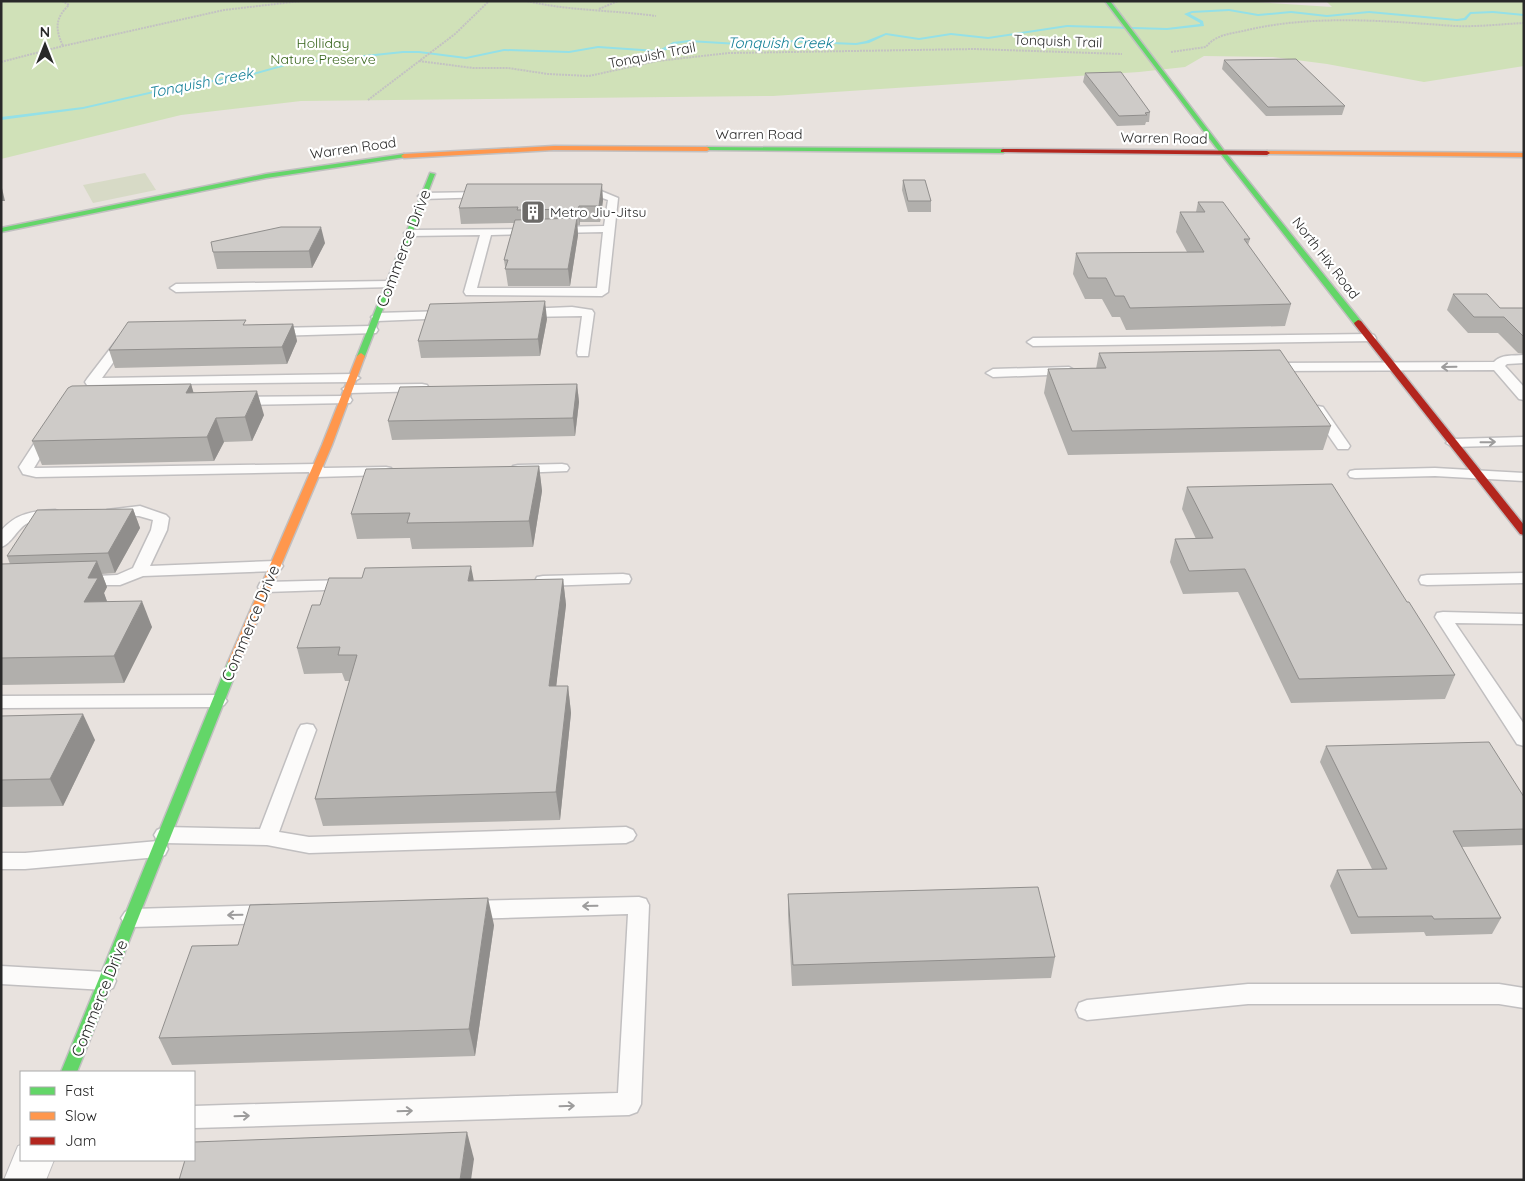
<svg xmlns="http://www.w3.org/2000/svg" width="1525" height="1181" viewBox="0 0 1525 1181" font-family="Quicksand,sans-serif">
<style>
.green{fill:#d0e1b8}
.cemetery{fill:#d7dac6}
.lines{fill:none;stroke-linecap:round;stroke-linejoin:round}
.stream{fill:#94e0e7;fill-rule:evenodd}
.lane-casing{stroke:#c1bfc0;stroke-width:3}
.street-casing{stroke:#c1bfc0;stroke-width:2}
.fast-casing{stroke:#c1bfc0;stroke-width:3}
.slow-casing{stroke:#c1bfc0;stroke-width:3}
.jam-casing{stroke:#c1bfc0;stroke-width:3}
.path{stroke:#c3c2c2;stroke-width:2;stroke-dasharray:2 1;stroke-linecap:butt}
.lane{fill:#fcfbfa;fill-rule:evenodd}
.street{fill:#fcfbfa;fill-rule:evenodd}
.fast{fill:#63d668;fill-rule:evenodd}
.slow{fill:#ff974d;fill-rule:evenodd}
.jam{fill:#b3261e;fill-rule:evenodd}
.wall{fill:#b1afac}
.shaded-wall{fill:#908e8c}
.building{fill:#cecbc8;stroke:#908e8c}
.oneway{stroke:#9d9c9c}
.labels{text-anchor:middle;stroke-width:4.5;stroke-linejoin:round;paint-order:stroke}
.far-street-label{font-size:14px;fill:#292929;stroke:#fff}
.far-park-label{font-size:14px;fill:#37641b;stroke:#fff}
.far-poi-label{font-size:14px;fill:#292929;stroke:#fff;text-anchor:start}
.far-water-label{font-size:15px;font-style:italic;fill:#117e95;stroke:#fff}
.street-label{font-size:16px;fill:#292929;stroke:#fff}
</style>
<rect width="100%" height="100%" fill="#e8e2de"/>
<path class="green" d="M1,1H1241L1332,7L1326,1H1524V66L1424,82L1327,64L1273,57L1204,56L1185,67L1139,72L773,96L301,101L181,115L1,159Z"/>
<path class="cemetery" d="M145,173L156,190L93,203L83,185Z"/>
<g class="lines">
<path class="stream" d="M1229,9L1258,14L1291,11L1327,15L1369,11L1457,19L1464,18L1470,12L1493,11L1524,14V16L1493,13L1471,14L1466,20L1457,21L1369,13L1327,17L1291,13L1258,16L1229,11L1192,13L1190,14L1203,21L1204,26L1167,30L1067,27L988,39L951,35L919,40L886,35L869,43L856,45L784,42L755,46L689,42L676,44L667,50L657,52L598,48L569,53L504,51L466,59L419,53H403L289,65L246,77L180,87L83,109L1,120V117L83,107L180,85L246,75L289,63L403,51H419L466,57L504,49L569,51L598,46L657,50L663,48L673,42L689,40L755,44L784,40L856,43L866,41L886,33L919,38L951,33L988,37L1067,25L1167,28L1200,24V23L1184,14L1192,11Z"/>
<g class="lane-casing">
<g id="lane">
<path d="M581,191H601L618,198L608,292L602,296L466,295L464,292L480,235L409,236L404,233L409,230L536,229L537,231L536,233L532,234L491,235L477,288H597L603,232L557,233L552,230L557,227L604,226L608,200L600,197L577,196L576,194L577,192Z"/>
<path d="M484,192L488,193L489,195L488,197L423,199L418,196L423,193Z"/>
<path d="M389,281L395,285L393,287L176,292L170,288L176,284Z"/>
<path d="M572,307L592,310L594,313L588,356H578L577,353L582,316L524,317L518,313L524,309Z"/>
<path d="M447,311L453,315L451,318L377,321L371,317L377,313Z"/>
<path d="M372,326L376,327L378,330L376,333L273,336L267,332L273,328Z"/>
<path d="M1370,334L1374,335L1376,338L1374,341L1033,346L1027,342L1033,338Z"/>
<path d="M124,335L130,339L102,378L353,374L360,378L353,382L87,385L85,382L87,379L120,336Z"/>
<path d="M1524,355V363L1507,364L1505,366L1524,387V400L1519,399L1494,370L1270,371L1264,367L1270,363L1494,362C1501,354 1513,356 1524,355Z"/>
<path d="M1069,367L1076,371L1074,374L993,377L986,373L993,369Z"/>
<path d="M422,384L427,385L429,388L427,391L349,393L342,389L349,385Z"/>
<path d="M345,396L350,397L352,400L350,403L240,405L233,401L240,397Z"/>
<path d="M1318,406L1323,407L1348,443L1350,446L1348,449H1338L1311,410Z"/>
<path d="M48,429L55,433L34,468L317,464L322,465L324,468L386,467L391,468L393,471L391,474L386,475L316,477L311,476L309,472L36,477L23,474L19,467L43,430Z"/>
<path d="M1524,437V445L1453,447L1446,443L1453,439Z"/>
<path d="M562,464L567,465L569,468L567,471L518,473L513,472L511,469L513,466L518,465Z"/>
<path d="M1435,468L1524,473V481L1435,476L1355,478L1350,477L1348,474L1350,471L1355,470Z"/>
<path d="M140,506L166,515L169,518L167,530L150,566L275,561L281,563L283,566L281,569L275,571L143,576L120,585H78L76,581L78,577L117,575L133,568L151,530L153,520L139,516H107L104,513L107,510Z"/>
<path d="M55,510L60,512L63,515L60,518C50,521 38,518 28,523C17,528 12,544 1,547V531C16,513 33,511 55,510Z"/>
<path d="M1524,573V583L1427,585L1421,584L1419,580L1421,576L1427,575Z"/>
<path d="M623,574L629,575L631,579L629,583L543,586L537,585L535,581L537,577L543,576Z"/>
<path d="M348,580L354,581L356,585L354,589L266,592L260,591L258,587L260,583L266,582Z"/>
<path d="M1443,612L1524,614V624L1455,623L1524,724V746L1517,744L1435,617L1437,613Z"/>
<path d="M218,695L224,697L227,701L224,705L218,707L1,708V696Z"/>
<path d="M307,724L313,725L316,730L279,832L309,837L626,827L633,830L636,835L633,840L626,843L309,853L267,845L164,843L157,840L154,835L157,830L164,827L260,829L298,730L301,725Z"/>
<path d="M158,841L165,843L168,849L165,855L158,857L25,869H1V853H25Z"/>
<path d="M639,897L646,899L649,905L641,1104L637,1112L629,1115L194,1128V1106L618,1093L628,914L468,919L461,916L458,910L461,904L468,901Z"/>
<path d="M269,905L276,908L280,914L276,920L269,923L132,927L125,924L121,918L125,912L132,909Z"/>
<path d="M1,966L105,972L113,974L116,981L113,988L105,990L1,984Z"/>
<path d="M1248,984H1499L1524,988V1008L1499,1004H1248L1087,1020L1079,1017L1076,1010L1079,1003L1087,1000Z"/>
</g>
</g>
<g class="street-casing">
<path id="street" d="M21,1145V1160H54L46,1180H4L18,1146Z"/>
</g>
<g class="fast-casing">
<g id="fast">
<path d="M1105,1H1110L1225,152L1361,321V325H1355L1221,154Z"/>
<path d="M707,147L1003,149L1006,151L1003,153L705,150V148Z"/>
<path d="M404,154L406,155V157L266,178L1,232V228L266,174Z"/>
<path d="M430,173L435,174L365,356L364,358H358L357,356Z"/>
<path d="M234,658L240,662L77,1072H61L228,662Z"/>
</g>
</g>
<g class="slow-casing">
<g id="slow">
<path d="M554,146L707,147L710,149L707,151L554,150L404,158L401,156L404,154Z"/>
<path d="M1267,151L1524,153V157L1265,154V152Z"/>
<path d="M361,353L365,356L332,445L240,662L234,666L230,665L228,662L322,445L357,356Z"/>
</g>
</g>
<g class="jam-casing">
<g id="jam">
<path d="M1003,149L1267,151L1270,153L1267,155L1001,152V150Z"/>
<path d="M1358,320L1361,321L1524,525V535L1520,534L1355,325L1354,323Z"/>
</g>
</g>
<g class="path">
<path d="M62,1L69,5C55,18 55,29 63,46"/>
<path d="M527,1C569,11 613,10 656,16"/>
<path d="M599,9L618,1"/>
<path d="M1171,52L1206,47C1215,35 1229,34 1243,31C1312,14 1385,21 1455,26C1478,27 1502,24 1524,23"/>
<path d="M419,61L473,68H508L548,74L589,76L657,61L729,53L975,49L1122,54"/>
<path d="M1,62L63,46L224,10L301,1"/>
<path d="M368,100L455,34L489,1"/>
</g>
<use href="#lane" class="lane"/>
<use href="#street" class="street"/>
<use href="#fast" class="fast"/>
<use href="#slow" class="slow"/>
<use href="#jam" class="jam"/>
</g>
<g class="wall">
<path d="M1224,60L1345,106L1342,115L1266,116L1222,69Z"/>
<path d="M1085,73L1150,112L1149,122H1146L1145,125L1117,126L1083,82Z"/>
<path d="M903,180L931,201V212H908L902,190Z"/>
<path d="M603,200L600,222H580V225H577L578,235L570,286H508L504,260L514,223L461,224L459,208Z"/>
<path d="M1198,202L1250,239L1248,245L1291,304L1285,326L1126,330L1120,317H1112L1102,299H1085L1073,274L1076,253L1187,252L1176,232L1180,212H1196Z"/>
<path d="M325,243L312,268L217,269L213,252Z"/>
<path d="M1453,294L1500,308H1524V354L1518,353L1498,333H1468L1447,310Z"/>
<path d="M547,319L540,356L421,358L418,341Z"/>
<path d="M293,324L297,341L287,364L115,368L109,350L247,325Z"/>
<path d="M1099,353L1331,426L1323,450L1068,455L1044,393L1048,369H1096Z"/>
<path d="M191,384L193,392L264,415L252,441L224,442L214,461L42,465L32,441Z"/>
<path d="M577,384L579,402L575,436L392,440L388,421Z"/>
<path d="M539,466L542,491L533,547L412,549L410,538L357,539L351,514Z"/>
<path d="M1187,487L1407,602L1455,675L1445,699L1291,703L1238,592L1183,594L1170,562L1175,539H1196L1182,509Z"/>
<path d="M133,509L140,528L115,573L102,574L107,587L104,593L107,602L152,627L124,683L1,685V564H10L7,556Z"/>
<path d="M563,579L566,605L556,686H568L571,713L560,820L323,826L315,799L350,681H345L342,673L304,674L297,648L320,605L474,581Z"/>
<path d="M1,716L95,740L63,806L1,807Z"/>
<path d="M1326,746L1524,797V845L1462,847L1501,918L1492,934L1426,936L1424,932L1351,934L1330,886L1337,870L1372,869L1320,762Z"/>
<path d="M788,894L1055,957L1051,978L792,986L788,915Z"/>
<path d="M494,925L475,1056L172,1065L159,1038L238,945Z"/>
</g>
<g class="shaded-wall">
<path d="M1,184L5,201H1Z"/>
<path d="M602,184L603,200L600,222L599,206Z"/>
<path d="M579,206L580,222V225L578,209Z"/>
<path d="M577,218L578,235L570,286L568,269Z"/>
<path d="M321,227L325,243L312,268L309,251Z"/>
<path d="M545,301L547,319L540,356L538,339Z"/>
<path d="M293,324L297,341L287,364L282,347Z"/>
<path d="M191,384L198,408L186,393Z"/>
<path d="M577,384L579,402L575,436L573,418Z"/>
<path d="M257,391L264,415L252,441L245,417Z"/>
<path d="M216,418L224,442L214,461L207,437Z"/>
<path d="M539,466L542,491L533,547L529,521Z"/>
<path d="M133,509L140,528L115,573L108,553Z"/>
<path d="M97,561L107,587L104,593L108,604L84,602L88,578Z"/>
<path d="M471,566L476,592L468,581Z"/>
<path d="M563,579L566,605L553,713L549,686Z"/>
<path d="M142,601L152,627L124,683L114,656Z"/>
<path d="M568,686L571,713L560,820L556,792Z"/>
<path d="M83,714L95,740L63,806L50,779Z"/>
<path d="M488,898L494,925L475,1056L469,1029Z"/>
<path d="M467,1132L474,1159L471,1180H460Z"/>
</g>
<g class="building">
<path d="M1296,59L1345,106L1268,107L1224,60Z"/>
<path d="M1121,72L1150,112L1145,113L1147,115L1119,116L1085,73Z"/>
<path d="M903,180H925L931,201H908Z"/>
<path d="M467,184H602L599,206H579L578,209L517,210L518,207L459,208Z"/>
<path d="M1198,202H1223L1250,239H1244L1291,304L1130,308L1124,296H1115L1106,278H1088L1076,253L1204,252L1180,212H1205Z"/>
<path d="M577,218L568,269H505L508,260H504L515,220Z"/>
<path d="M281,227H321L309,251L213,252L211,242Z"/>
<path d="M1453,294H1487L1500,308H1524V337L1504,317H1474Z"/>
<path d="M545,301L538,339L418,341L430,304Z"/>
<path d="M246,320L243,325L293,324L282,347L109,350L128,322Z"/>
<path d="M1280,350L1331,426L1072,431L1048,369L1106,368L1099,353Z"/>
<path d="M191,384L186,393L257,391L245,417L216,418L207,437L32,441L68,388L72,386Z"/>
<path d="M577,384L573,418L388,421L400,387Z"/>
<path d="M539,466L529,521L407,523L410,513L351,514L366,469Z"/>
<path d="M1332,484L1407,602H1409L1455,675L1299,679L1245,569L1189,571L1175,539L1213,538L1187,487Z"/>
<path d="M133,509L108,553L7,556L37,510Z"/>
<path d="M97,561L88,578H98L84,602L142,601L114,656L1,658V564Z"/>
<path d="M471,566L468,581L563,579L549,686H568L556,792L315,799L357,655H338L340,647L297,648L312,605H320L329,578H362L365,568Z"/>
<path d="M83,714L50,779L1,780V716Z"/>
<path d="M1489,742L1524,797V829L1453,831L1501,918L1434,919L1432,916L1358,917L1337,870L1387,869L1326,746Z"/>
<path d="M1038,887L1055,957L793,965L788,894Z"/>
<path d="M488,898L469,1029L159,1038L192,946L238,945L250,905Z"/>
<path d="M467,1132L460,1180H179L185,1160H194V1142Z"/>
</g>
<defs><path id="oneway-shaft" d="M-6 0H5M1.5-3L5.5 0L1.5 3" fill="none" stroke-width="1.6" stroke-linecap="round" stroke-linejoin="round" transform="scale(1.25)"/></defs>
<g class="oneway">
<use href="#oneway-shaft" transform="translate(1449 367) rotate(179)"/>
<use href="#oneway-shaft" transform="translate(1488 442) rotate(-1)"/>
<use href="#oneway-shaft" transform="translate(590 906) rotate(179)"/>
<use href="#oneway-shaft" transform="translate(235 915) rotate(179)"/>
<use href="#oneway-shaft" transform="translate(567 1106) rotate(-2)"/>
<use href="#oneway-shaft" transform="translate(405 1111) rotate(-2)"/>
<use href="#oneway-shaft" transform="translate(242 1116) rotate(-2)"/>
</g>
<defs>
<g id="building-square" transform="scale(1.25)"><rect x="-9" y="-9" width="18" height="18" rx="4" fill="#6c6a68" stroke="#fff"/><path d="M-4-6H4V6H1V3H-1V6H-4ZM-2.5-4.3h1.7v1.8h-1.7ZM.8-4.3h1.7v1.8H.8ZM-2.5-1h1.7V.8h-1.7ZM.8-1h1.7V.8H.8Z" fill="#fff"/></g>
</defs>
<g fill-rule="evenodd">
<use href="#building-square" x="533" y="212"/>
</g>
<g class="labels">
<g class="far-street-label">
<text transform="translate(1058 41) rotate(2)" y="5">Tonquish Trail</text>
<text transform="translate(652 55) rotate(-11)" y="5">Tonquish Trail</text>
<text x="759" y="139">Warren Road</text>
<text transform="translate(1164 138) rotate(1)" y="5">Warren Road</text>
<text transform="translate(353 148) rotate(-8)" y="5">Warren Road</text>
<text transform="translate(1326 258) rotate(52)" y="5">North Hix Road</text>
</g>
<g class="far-park-label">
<text x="323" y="48">Holliday<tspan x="323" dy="16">Nature Preserve</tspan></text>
</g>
<g class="far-poi-label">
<text x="550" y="217">Metro Jiu-Jitsu</text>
</g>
<g class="far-water-label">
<text x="780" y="48">Tonquish Creek</text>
<text transform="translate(201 83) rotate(-11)" y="5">Tonquish Creek</text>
</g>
<g class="street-label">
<text transform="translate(403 248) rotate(-69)" y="6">Commerce Drive</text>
<text transform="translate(250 623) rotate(-67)" y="6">Commerce Drive</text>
<text transform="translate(99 998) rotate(-68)" y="6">Commerce Drive</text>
</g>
</g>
<rect width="1525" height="1181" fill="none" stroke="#292929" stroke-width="5"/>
<rect x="20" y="1071" width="175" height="90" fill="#ffffff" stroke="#a9a9a9"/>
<rect x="30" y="1087" width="25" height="8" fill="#63d668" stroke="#a9a9a9"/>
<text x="65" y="1096" font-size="15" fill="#292929">Fast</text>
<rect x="30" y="1112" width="25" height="8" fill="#ff974d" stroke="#a9a9a9"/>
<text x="65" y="1121" font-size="15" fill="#292929">Slow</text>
<rect x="30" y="1137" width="25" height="8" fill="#b3261e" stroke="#a9a9a9"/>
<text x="65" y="1146" font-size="15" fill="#292929">Jam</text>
<g transform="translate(45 45)" stroke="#ffffff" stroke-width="4" paint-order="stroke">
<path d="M0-4L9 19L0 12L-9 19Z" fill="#292929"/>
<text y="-8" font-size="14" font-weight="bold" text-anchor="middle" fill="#292929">N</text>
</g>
</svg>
